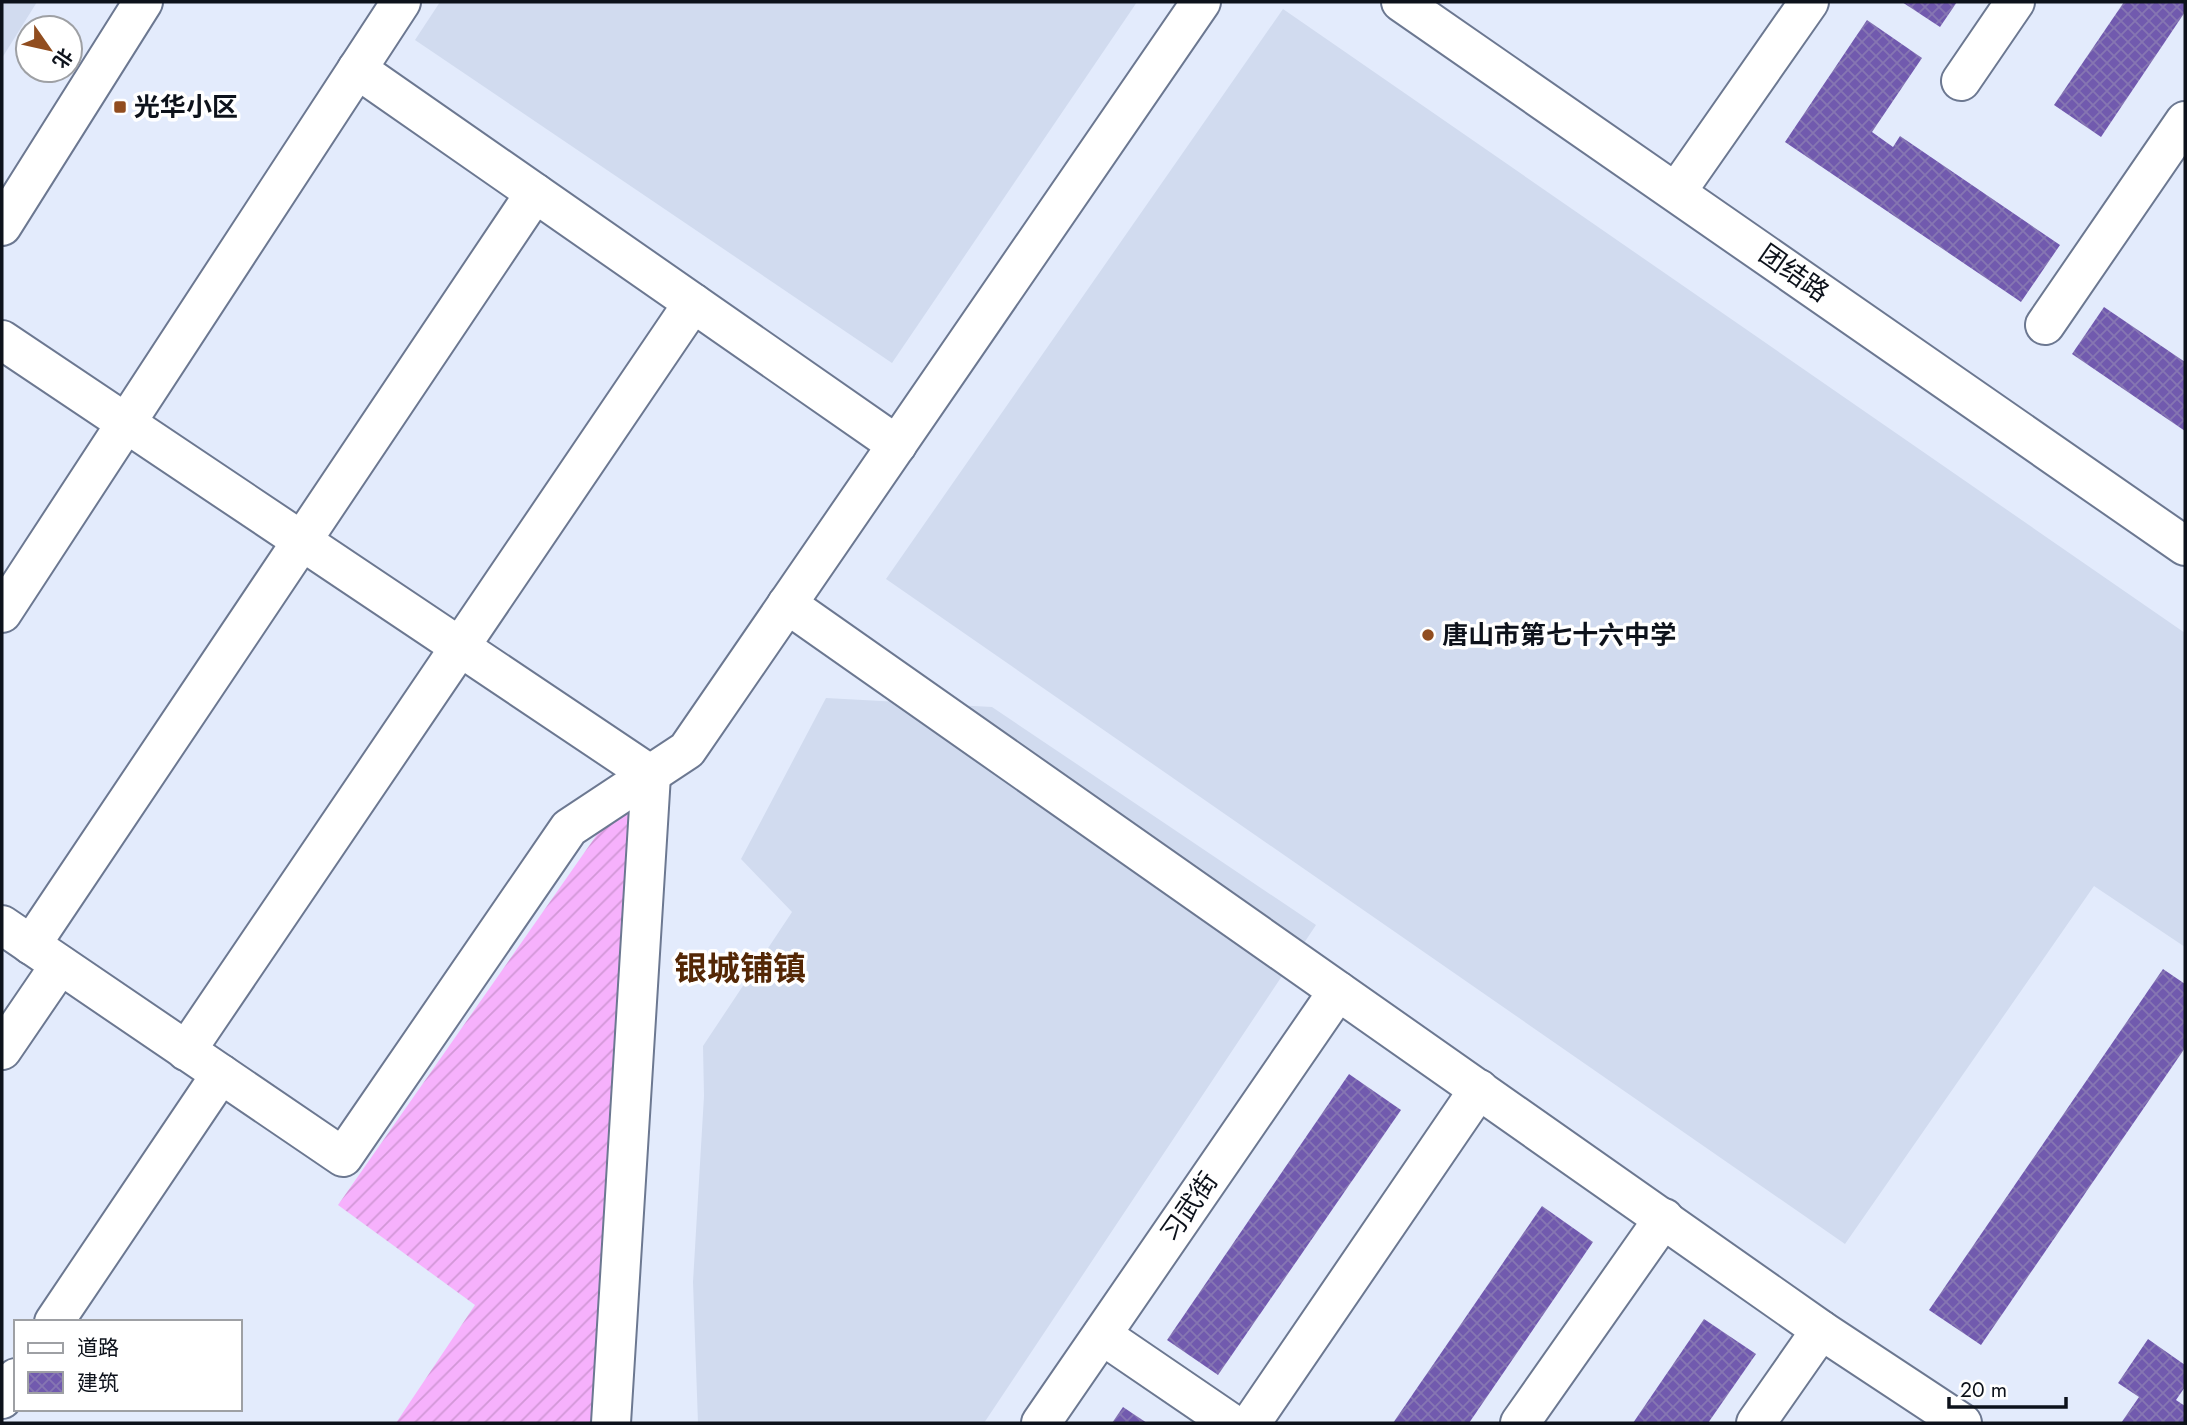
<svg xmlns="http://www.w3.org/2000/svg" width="2187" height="1425" viewBox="0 0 2187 1425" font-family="Jost,'Noto Sans SC',sans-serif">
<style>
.built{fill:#d1dbef}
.garden{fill:url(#garden-furrows)}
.building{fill:url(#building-cross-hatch)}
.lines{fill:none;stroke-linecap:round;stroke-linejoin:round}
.minor-casing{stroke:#6c7891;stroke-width:42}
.major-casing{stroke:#6c7891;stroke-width:42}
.minor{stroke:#fff;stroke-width:38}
.major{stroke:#fff;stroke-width:38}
.poi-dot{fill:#914d1f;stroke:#fff;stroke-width:2.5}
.labels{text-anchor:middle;stroke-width:7;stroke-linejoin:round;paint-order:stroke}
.poi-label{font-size:26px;font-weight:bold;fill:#0d121b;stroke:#fff;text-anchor:start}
.street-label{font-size:26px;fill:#0d121b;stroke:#fff}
.district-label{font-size:33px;font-weight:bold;fill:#542705;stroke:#fff}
</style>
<defs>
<pattern id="garden-furrows" width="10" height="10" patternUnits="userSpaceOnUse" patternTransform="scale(1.75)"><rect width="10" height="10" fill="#f6b1fc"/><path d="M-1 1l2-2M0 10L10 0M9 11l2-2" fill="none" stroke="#d297d7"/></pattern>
<pattern id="building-cross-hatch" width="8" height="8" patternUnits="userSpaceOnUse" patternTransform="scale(1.75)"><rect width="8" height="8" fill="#715aae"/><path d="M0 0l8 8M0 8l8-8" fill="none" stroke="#8676b2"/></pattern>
</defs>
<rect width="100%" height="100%" fill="#e3ebfc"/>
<g class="built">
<path d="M2,2H37L2,58Z"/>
<path d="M440,2H1137L892,363L415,40Z"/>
<path d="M1283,9L2185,633V947L2094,886L1845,1244L886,579Z"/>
<path d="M826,698L992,707L1316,925L984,1423H698L693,1282L704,1096L703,1046L792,912L741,859Z"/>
</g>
<path class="garden" d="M626,793L651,806L620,1423H396L475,1305L338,1205Z"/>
<g class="building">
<path d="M1902,2H1957L1940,27Z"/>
<path d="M2124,2H2185V12L2101,137L2054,105Z"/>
<path d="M1867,20L1922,58L1872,132L1893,147L1900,136L2060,245L2021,302L1785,142Z"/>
<path d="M2104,307L2185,362V431L2072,354Z"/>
<path d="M2163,969L2185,984V1048L1981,1345L1929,1310Z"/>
<path d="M1349,1074L1401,1110L1218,1375L1167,1340Z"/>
<path d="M1542,1206L1593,1242L1469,1423H1393Z"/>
<path d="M1704,1319L1756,1354L1708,1423H1633Z"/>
<path d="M2148,1339L2185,1365V1387L2176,1400L2185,1406V1423H2121L2139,1397L2118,1383Z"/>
<path d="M1123,1407L1147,1423H1112Z"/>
</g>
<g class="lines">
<g class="minor-casing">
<g id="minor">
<path d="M1401,2L2185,546"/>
<path d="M357,69L897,445"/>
<path d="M1961,81L2015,2"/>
<path d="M1677,191L1809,2"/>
<path d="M2045,325L2185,121"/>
<path d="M2,340L651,775L611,1423"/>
<path d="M787,604L1821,1330L1962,1423"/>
<path d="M2,613L401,2"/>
<path d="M2,925L343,1157L569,828L687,750L1201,2"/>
<path d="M31,945L535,193"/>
<path d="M2,1050L60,965"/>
<path d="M186,1051L693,303"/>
<path d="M54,1322L221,1074"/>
<path d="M1102,1335L1231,1423"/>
<path d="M2,1399L16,1378"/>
<path d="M1041,1423L1338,991"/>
<path d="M1251,1423L1479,1089"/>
<path d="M1520,1423L1664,1218"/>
<path d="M1756,1423L1821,1330"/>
</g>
</g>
<g class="major-casing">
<path id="major" d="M2,226L143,2"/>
</g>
<use href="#minor" class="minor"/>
<use href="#major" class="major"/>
</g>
<g class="poi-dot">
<rect x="113" y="100" width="14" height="14" rx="3.5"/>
<circle cx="1428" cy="635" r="7"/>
</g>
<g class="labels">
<g class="poi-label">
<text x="134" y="116">光华小区</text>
<text x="1442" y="644">唐山市第七十六中学</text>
</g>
<g class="street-label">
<text transform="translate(1794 273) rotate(35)" y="9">团结路</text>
<text transform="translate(1189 1207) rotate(-55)" y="9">习武街</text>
</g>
<g class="district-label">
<text x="740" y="980">银城铺镇</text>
</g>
</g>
<rect width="2187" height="1425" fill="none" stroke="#0d121b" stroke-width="7"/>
<rect x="14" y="1320" width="228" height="91" fill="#ffffff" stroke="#9ea0a4" stroke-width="2"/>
<rect x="28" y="1343" width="35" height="10" fill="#ffffff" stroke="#9ea0a4" stroke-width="2"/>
<text x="77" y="1355" font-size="21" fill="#0d121b">道路</text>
<rect x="28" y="1372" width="35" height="21" fill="url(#building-cross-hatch)" stroke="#9ea0a4" stroke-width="2"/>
<text x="77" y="1390" font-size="21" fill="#0d121b">建筑</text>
<g transform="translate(49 49) rotate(124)"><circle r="33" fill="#ffffff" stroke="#9ea0a4" stroke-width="2"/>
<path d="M0-5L12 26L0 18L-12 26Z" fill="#914d1f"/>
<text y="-10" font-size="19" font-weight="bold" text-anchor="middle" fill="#0d121b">北</text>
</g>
<path d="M1949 1397v10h117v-10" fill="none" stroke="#0d121b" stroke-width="3.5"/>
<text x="1960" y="1397" font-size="21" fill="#0d121b" stroke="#ffffff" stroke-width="5" paint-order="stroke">20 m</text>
</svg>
